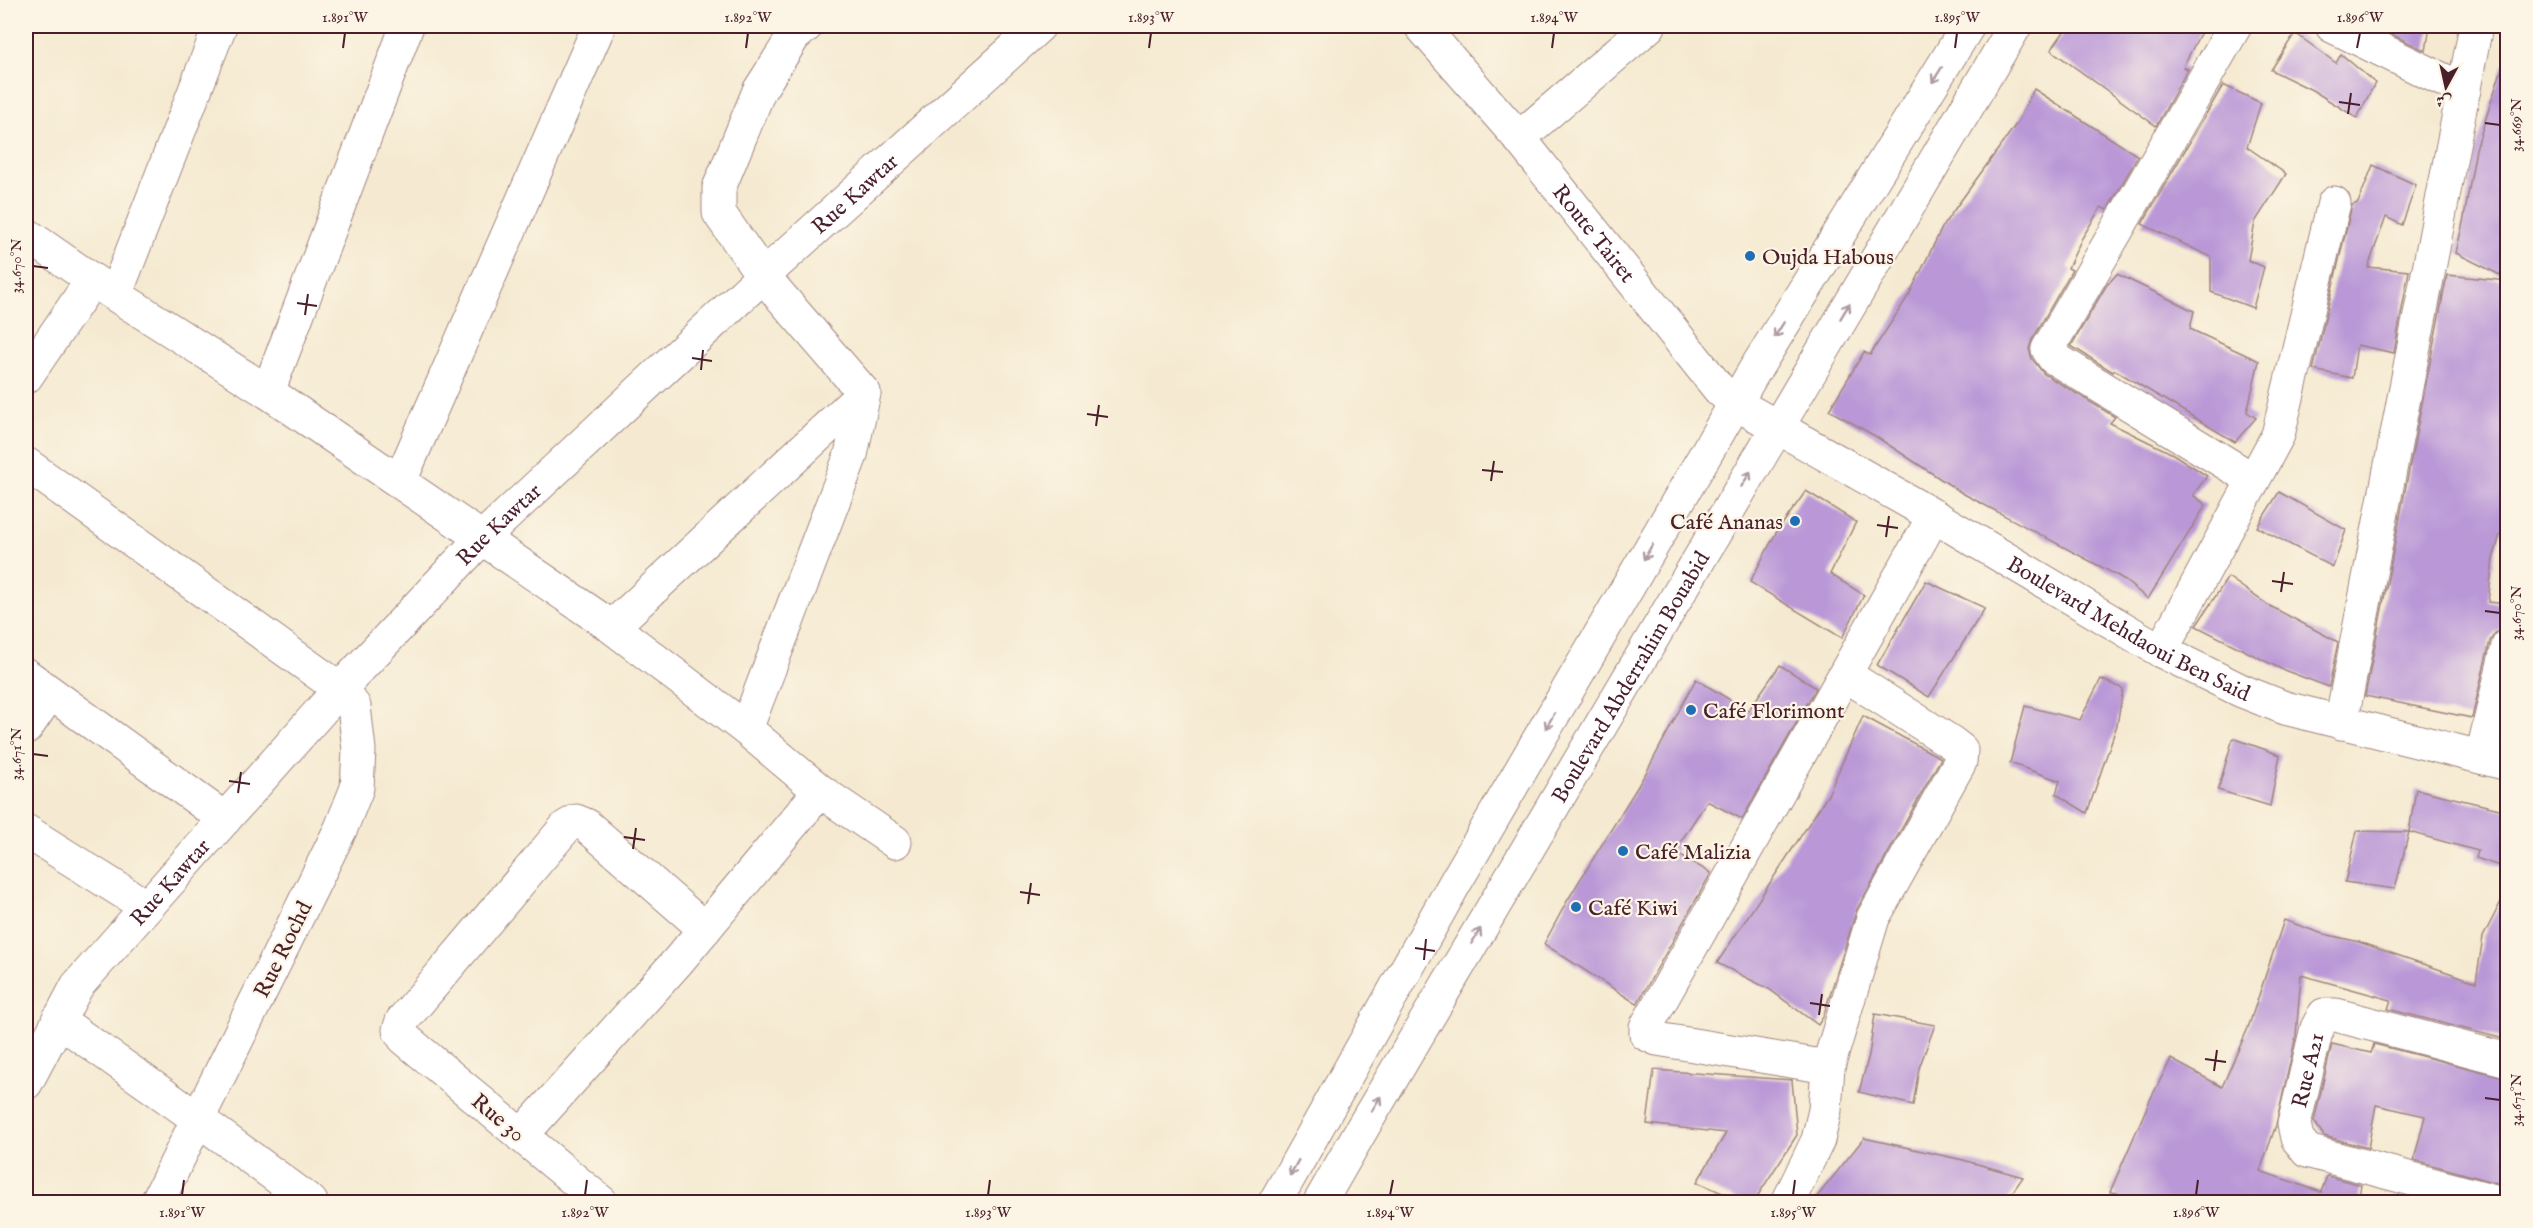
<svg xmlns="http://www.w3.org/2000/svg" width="2533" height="1228" viewBox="0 0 2533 1228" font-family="'IM FELL English',Amiri,serif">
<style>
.building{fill:#ba97d7}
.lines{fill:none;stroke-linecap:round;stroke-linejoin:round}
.minor-casing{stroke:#a0847e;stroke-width:35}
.major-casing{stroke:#a0847e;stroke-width:35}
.minor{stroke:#fff;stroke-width:33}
.major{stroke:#fff;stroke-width:33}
.oneway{stroke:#ae9aa0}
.ticks{fill:none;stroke:#4a1f2b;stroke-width:2}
.poi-dot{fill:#1f6fb2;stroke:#fcf5e5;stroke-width:2}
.labels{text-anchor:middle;stroke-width:4.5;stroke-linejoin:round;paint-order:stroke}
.street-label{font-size:22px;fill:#4a1f2b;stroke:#fcf5e5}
.poi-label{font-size:22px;fill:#4a1f2b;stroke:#fcf5e5;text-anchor:start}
.neatline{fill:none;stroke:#4a1f2b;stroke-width:2}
.ticks-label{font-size:15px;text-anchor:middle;fill:#4a1f2b}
</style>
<rect width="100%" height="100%" fill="#fcf5e5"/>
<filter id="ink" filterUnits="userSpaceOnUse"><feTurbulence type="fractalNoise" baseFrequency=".0167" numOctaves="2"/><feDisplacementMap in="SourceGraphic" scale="12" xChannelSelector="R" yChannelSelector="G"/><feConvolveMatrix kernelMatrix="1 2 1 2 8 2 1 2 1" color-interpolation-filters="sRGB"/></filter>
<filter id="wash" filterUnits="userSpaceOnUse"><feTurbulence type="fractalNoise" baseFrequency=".008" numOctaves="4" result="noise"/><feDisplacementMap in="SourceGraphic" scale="24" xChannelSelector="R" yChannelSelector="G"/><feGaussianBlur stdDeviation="1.35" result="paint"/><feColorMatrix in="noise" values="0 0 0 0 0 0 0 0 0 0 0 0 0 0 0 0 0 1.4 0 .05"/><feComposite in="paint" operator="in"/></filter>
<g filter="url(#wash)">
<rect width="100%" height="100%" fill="#f5ead1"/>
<g id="blocks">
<g class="building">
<path d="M2068,26H2204L2183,67L2188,69L2156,126L2051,50Z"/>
<path d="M2374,26H2430L2426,51Z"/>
<path d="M2295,33L2336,63L2341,54L2375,83L2357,118L2312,90L2271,70Z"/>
<path d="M2503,65L2508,66V279L2456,253L2464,218L2476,149Z"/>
<path d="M2223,85L2261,103L2247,147L2286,174L2255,222L2248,260L2264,267L2253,308L2211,292V257L2142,224Z"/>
<path d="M2034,89L2138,156L2107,210L2101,207L2082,238L2068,268L2072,270L2032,340L2029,349L2032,359L2044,374L2115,417L2110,423L2173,454L2207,476L2193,495L2206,505L2148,599L2120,577L1962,493L1875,436L1829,410L1864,352L1870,355L1909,295L1944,224L2017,123Z"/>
<path d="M2373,165L2416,185L2402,225L2386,217L2368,267L2409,271L2394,353L2357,345L2352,378L2313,370L2352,205L2358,203Z"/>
<path d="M2117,274L2194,311L2190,329L2259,361L2247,412L2256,418L2235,442L2115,370L2113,372L2071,346L2106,286Z"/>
<path d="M2447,275L2508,281V508L2493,559L2488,602L2508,604V628L2495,633L2490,641L2472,718L2365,696Z"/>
<path d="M1806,491L1856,522L1830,574L1864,595L1842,638L1750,582L1776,533Z"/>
<path d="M2279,492L2346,530L2333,567L2257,527Z"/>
<path d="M2228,577L2268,605L2338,642L2329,687L2281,669L2196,626Z"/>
<path d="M1926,581L1985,608L1929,697L1877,665Z"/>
<path d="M1780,665L1816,688L1742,819L1707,801L1674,852L1711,873L1637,1004L1544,944L1567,901L1646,773L1696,679L1748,711Z"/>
<path d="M2101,679L2123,689L2117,725L2087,813L2056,794L2060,781L2010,763L2025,706L2080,720Z"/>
<path d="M1863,716L1941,758L1857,909L1823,1017L1818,1025L1769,989L1717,963L1828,795Z"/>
<path d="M2233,738L2280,755L2270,806L2218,790Z"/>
<path d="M2416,789L2508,811V869L2476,858L2478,851L2409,832Z"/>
<path d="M2357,831L2409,832L2395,889L2345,882Z"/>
<path d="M2508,888V1040L2388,1009L2391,1000L2301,975L2296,1036L2276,1125L2260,1171L2321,1192L2327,1176L2361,1185L2358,1203H2111L2117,1193L2110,1192L2150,1100L2171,1059L2222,1087L2248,1028L2284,920L2320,933L2359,942L2476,982L2483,937Z"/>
<path d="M1875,1014L1935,1025L1919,1068L1913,1105L1859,1092L1869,1055Z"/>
<path d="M2332,1044L2371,1053L2374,1044L2508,1078V1186L2414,1160L2425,1116L2376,1105L2368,1148L2324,1136L2314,1121Z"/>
<path d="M1654,1070L1792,1080L1797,1135L1753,1203H1745L1697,1182L1726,1133L1647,1124Z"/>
<path d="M1864,1138L1963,1160L2023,1177L2005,1203H1812Z"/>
</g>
</g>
</g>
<g filter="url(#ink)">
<use href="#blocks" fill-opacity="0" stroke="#a0847e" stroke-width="1.5"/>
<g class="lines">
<g class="minor-casing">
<g id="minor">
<path id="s1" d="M1421,26L1519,138L1719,389L1735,403L1934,516L2161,651L2242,691L2285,708L2508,764"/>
<path d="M2235,26L2048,349L2054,358L2252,479"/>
<path d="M2332,26L2464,90"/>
<path d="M1519,138L1649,26"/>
<path d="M26,234L92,280L268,392L612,627L746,729L820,791L895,842"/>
<path d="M116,293L220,26"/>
<path d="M26,377L92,280"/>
<path d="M268,392L407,26"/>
<path d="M26,464L340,689L354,706L359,750L357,788L341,828L157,1202"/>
<path d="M400,481L599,26"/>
<path d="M612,627L864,393"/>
<path d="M2161,651L2278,435L2334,203"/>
<path d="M26,675L225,819"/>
<path d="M2341,723L2476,26"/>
<path d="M26,728L50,693"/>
<path d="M746,729L851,455L864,393L763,276L719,213V188L759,91L794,36L806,26"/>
<path d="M2482,756L2508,646"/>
<path d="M26,831L147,907"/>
<path d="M58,1020L198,1119L311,1202"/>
<path d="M1828,1067L1657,1039L1646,1034V1027L1934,516"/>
<path id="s2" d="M26,1083L77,986L340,689L481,539L763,276L1039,26"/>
<path d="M521,1136L678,961L820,791"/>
<path d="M601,1202L404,1038L399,1030L402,1021L566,827L576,821L586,825L705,929"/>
<path d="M1788,1202L1818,1140L1825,1110L1828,1067L1873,918L1960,762L1961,750L1952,743L1846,675"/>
<path id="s3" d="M2498,1202L2307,1151L2297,1138L2294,1124L2317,1028L2324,1015H2336L2508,1060"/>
</g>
</g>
<g class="major-casing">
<g id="major">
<path d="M1275,1202L1455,883L1753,373L1968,26"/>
<path id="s4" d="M1320,1202L1363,1127L2015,26"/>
</g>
</g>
<use href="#minor" class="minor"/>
<use href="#major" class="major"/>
</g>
<defs><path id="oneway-shaft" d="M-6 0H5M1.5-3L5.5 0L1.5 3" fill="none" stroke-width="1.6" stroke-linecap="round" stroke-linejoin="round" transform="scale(1.5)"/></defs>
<g class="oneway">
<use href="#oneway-shaft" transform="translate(1937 75) rotate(122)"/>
<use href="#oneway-shaft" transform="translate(1845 311) rotate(-59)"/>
<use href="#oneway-shaft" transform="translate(1779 330) rotate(122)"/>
<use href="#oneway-shaft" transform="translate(1746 479) rotate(-59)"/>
<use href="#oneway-shaft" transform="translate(1648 552) rotate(120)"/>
<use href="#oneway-shaft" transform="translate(1550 721) rotate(120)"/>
<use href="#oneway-shaft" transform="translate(1476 936) rotate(-59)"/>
<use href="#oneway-shaft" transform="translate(1376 1104) rotate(-59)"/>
<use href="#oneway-shaft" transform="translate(1294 1168) rotate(119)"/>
</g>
</g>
<path class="ticks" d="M343,48L345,33M746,48L748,33M1149,48L1151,33M1552,48L1554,33M1955,48L1957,33M2357,48L2360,33M2339,102L2360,105M2348,114L2351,93M2485,123L2500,125M33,266L48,268M297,303L317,306M305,315L308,294M692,358L712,361M701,370L703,350M1087,414L1108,417M1096,426L1099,405M1482,470L1503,472M1491,481L1494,461M1877,525L1898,528M1886,537L1889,516M2272,581L2293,584M2281,592L2284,572M2485,611L2500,613M33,754L48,756M229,781L250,784M238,793L241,772M624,837L645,840M633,849L636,828M1020,892L1040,895M1028,904L1031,883M1415,948L1435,951M1424,960L1426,939M1810,1003L1830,1006M1819,1015L1822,994M2205,1059L2226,1062M2214,1071L2217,1050M2485,1098L2500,1100M182,1195L184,1180M585,1195L587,1180M988,1195L990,1180M1390,1195L1393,1180M1793,1195L1795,1180M2196,1195L2198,1180"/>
<g class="poi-dot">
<circle cx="1750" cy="256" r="6"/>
<circle cx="1795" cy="521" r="6"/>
<circle cx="1691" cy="710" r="6"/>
<circle cx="1623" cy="851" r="6"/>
<circle cx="1576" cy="907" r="6"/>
</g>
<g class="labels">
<g class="street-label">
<text dy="8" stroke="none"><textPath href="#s2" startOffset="1221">Rue Kawtar</textPath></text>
<text dy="8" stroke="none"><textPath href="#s1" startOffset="270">Route Tairet</textPath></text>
<text dy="8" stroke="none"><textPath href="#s2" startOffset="735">Rue Kawtar</textPath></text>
<text dy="8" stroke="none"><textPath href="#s1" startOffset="945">Boulevard Mehdaoui Ben Said</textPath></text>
<text dy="8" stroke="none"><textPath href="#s4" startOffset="610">Boulevard Abderrahim Bouabid</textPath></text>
<text dy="8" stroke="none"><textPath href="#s2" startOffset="249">Rue Kawtar</textPath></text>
<text transform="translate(282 949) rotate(-64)" y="8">Rue Rochd</text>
<text dy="8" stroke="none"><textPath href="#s3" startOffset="284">Rue A21</textPath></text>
<text transform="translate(499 1117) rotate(40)" y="8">Rue 30</text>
</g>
<g class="poi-label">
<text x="1762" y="264">Oujda Habous</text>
<text x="1783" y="529" text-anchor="end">Café Ananas</text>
<text x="1703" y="718">Café Florimont</text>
<text x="1635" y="859">Café Malizia</text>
<text x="1588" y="915">Café Kiwi</text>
</g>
</g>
<rect width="2533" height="1228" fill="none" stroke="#fcf5e5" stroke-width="66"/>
<g transform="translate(2446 87) rotate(188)" stroke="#fcf5e5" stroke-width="4.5" paint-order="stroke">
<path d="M0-4.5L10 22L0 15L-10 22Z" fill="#4a1f2b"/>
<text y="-9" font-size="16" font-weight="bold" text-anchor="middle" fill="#4a1f2b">ش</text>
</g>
<rect x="33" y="33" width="2467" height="1162" class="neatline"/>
<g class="ticks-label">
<text x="345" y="22">1.891°W</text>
<text x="748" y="22">1.892°W</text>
<text x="1151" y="22">1.893°W</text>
<text x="1554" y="22">1.894°W</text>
<text x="1957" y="22">1.895°W</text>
<text x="2360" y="22">1.896°W</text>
<text transform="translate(2516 125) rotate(-90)" y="5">34.669°N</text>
<text transform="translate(16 266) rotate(-90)" y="5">34.670°N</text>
<text transform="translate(2516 613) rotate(-90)" y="5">34.670°N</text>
<text transform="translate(16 754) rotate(-90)" y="5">34.671°N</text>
<text transform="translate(2516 1100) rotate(-90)" y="5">34.671°N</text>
<text x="182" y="1217">1.891°W</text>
<text x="585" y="1217">1.892°W</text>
<text x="988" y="1217">1.893°W</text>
<text x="1390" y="1217">1.894°W</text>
<text x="1793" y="1217">1.895°W</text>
<text x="2196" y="1217">1.896°W</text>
</g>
</svg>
